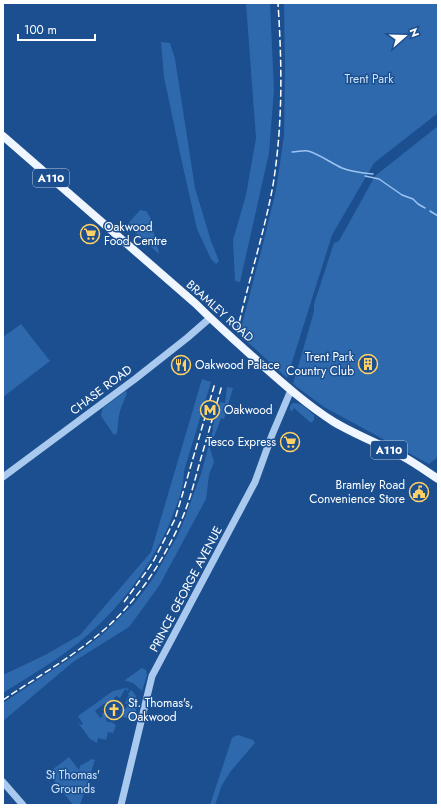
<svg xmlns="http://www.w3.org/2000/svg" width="441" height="808" viewBox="0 0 441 808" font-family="Jost,sans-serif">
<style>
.green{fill:#2e69ad}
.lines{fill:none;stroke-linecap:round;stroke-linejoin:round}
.stream{stroke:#9cc4f0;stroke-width:1.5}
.minor{stroke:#a9c9ee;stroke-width:7}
.major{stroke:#f0f6ff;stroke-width:8}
.rail{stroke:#fff;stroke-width:1.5;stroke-dasharray:7 3;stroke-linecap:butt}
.labels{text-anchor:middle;stroke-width:3;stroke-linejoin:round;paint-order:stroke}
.shield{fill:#1b4f8f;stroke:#bbcadd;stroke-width:1}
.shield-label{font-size:11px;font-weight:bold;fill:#fff}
.park-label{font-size:12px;fill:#cfe3fa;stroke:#1b4f8f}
.poi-label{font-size:12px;fill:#fff;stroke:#1b4f8f;text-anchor:start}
.street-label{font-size:12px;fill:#fff;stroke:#1b4f8f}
</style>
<rect width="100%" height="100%" fill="#1b4f8f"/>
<g class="green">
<path d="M246,3H270L274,90L269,153L240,282L235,281L233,240L246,195L256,138Z"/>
<path d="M284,3H438V113L374,163L332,235L287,378L240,335V332L263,244L276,190L284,136L285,67Z"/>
<path d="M161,42L170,43L175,59L195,188L211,241L219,261L216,264L211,259L197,229L190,198L181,158L164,77Z"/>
<path d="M438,126V457L429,464L324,407L293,384L313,315L314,310V304L334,243L339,241L375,176Z"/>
<path d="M140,210L146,211L150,217L159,253H158L127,225Z"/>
<path d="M21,324L50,361L3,397V337Z"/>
<path d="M202,379L211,382L184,471C184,490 175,509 168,527C147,572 116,613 77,644C54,662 28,677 3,693V675L45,655L80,635L151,552Z"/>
<path d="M227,387L233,388L224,419L221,418L210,448L214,462L209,475L206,499L159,586L129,627L73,662L3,721V703L80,652L103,634L133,605L147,587L156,574L167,554L177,537L183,523L201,474L213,430V426L220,402L225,403Z"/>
<path d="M126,391L127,393C125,399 122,404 120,411C118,418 118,426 117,433L114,435L101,416V413H102V410L104,407Z"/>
<path d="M293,403C301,402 308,410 314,415V420L311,423L294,408L292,411L290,410V406Z"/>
<path d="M142,668L146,670L147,675L142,691L133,683L126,681L125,680Z"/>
<path d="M125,688L129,689L128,691L125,689L120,698L116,696L112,701L114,703L110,709L105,703L95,711L100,718L103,716L102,714L106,711L109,713L106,718V721L108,722H111L116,725L113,733L108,732L106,740L98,738L97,743L90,739L77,721L81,725L83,724L78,716L113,691Z"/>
<path d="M131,690C141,698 136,709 134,720L120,716L118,715L123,708L125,709L128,705L125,703L129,695L128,694Z"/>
<path d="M238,735L253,740L255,743L254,744L231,771L222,785L215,805H210L232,738L235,736Z"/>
<path d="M69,757L79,770L80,766L92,759L95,760L80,805H73L48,773Z"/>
</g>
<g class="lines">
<g class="stream">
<path d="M292,152C298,152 303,150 308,151C319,154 331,163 342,168C352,172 362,173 373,174"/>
<path d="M365,176L379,179L402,195L413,199L418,204L425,208"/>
<path d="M430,211L438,216"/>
</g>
<g class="minor">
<path d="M3,477L135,379L187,338L210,318"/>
<path d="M3,782L23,805"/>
<path d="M121,805L152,676L255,482L272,435L291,390"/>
</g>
<path class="major" d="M3,136L196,304C214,322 233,339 252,356C278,379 304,403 334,422C356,435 380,444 402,456C415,463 426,471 438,479"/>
<g class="rail">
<path d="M237,332C248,282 264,234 273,185C283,123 282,65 278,3"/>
<path d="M124,602L146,572L154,560L175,519L182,496L215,383"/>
<path d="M3,700C37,677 74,656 105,629C138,600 163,561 181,521C190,501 195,479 201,458C208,434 215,410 222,385"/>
</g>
</g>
<defs>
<g id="supermarket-ring" transform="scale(1)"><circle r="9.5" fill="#1b4f8f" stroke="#ffd166" stroke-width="1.5"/><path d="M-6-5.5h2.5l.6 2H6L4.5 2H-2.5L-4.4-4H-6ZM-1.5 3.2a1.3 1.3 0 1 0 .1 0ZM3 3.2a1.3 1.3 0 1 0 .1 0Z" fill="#ffd166"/></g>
<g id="building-ring" transform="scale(1)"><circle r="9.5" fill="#1b4f8f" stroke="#ffd166" stroke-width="1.5"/><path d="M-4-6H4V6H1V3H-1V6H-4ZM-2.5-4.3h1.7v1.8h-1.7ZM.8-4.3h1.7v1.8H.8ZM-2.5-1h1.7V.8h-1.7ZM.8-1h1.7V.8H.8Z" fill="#ffd166"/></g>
<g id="restaurant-ring" transform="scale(1)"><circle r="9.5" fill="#1b4f8f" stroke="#ffd166" stroke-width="1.5"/><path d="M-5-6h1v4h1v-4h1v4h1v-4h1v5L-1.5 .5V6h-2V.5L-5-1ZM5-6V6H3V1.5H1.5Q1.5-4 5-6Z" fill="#ffd166"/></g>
<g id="metro-ring" transform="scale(1)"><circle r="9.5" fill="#1b4f8f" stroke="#ffd166" stroke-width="1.5"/><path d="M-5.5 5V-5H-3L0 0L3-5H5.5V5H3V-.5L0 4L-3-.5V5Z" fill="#ffd166"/></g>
<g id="civic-ring" transform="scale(1)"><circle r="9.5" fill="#1b4f8f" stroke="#ffd166" stroke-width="1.5"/><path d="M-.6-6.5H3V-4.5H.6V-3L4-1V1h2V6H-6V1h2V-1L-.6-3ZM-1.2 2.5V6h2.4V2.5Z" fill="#ffd166"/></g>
<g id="church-ring" transform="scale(1)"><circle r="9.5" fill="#1b4f8f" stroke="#ffd166" stroke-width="1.5"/><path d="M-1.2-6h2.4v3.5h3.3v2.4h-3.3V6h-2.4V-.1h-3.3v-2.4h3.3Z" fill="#ffd166"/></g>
</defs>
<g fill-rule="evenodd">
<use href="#supermarket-ring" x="90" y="234"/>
<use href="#building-ring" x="368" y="364"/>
<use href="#restaurant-ring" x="181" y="365"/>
<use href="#metro-ring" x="210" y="410"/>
<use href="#supermarket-ring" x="290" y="442"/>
<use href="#civic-ring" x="419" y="492"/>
<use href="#church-ring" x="114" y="710"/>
</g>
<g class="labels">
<g class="shield">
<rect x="33" y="169" width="36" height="18" rx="3"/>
<rect x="371" y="441" width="36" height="18" rx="3"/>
</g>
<g class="shield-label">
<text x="51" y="182">A110</text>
<text x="389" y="454">A110</text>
</g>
<g class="park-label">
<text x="369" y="83">Trent Park</text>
<text x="73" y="779">St Thomas'<tspan x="73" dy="14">Grounds</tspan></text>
</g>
<g class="poi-label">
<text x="104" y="231">Oakwood<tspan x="104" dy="14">Food Centre</tspan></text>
<text x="354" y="361" text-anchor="end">Trent Park<tspan x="354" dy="14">Country Club</tspan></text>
<text x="195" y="369">Oakwood Palace</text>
<text x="224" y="414">Oakwood</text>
<text x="276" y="446" text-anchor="end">Tesco Express</text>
<text x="405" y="489" text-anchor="end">Bramley Road<tspan x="405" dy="14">Convenience Store</tspan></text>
<text x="128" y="707">St. Thomas's,<tspan x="128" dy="14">Oakwood</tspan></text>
</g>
<g class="street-label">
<text transform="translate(220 311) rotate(42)" y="4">BRAMLEY ROAD</text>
<text transform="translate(101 390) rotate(-37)" y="4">CHASE ROAD</text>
<text transform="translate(186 589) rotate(-62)" y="4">PRINCE GEORGE AVENUE</text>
</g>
</g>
<rect width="441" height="808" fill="none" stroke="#ffffff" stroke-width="8"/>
<g transform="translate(405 36) rotate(70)" stroke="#1b4f8f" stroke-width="3" paint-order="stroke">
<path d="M0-3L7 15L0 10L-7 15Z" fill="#ffffff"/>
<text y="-6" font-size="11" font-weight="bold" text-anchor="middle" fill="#ffffff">N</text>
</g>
<path d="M18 34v6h77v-6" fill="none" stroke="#ffffff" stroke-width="2"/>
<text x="24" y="34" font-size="12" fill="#ffffff" stroke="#1b4f8f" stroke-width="3" paint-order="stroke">100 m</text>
</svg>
